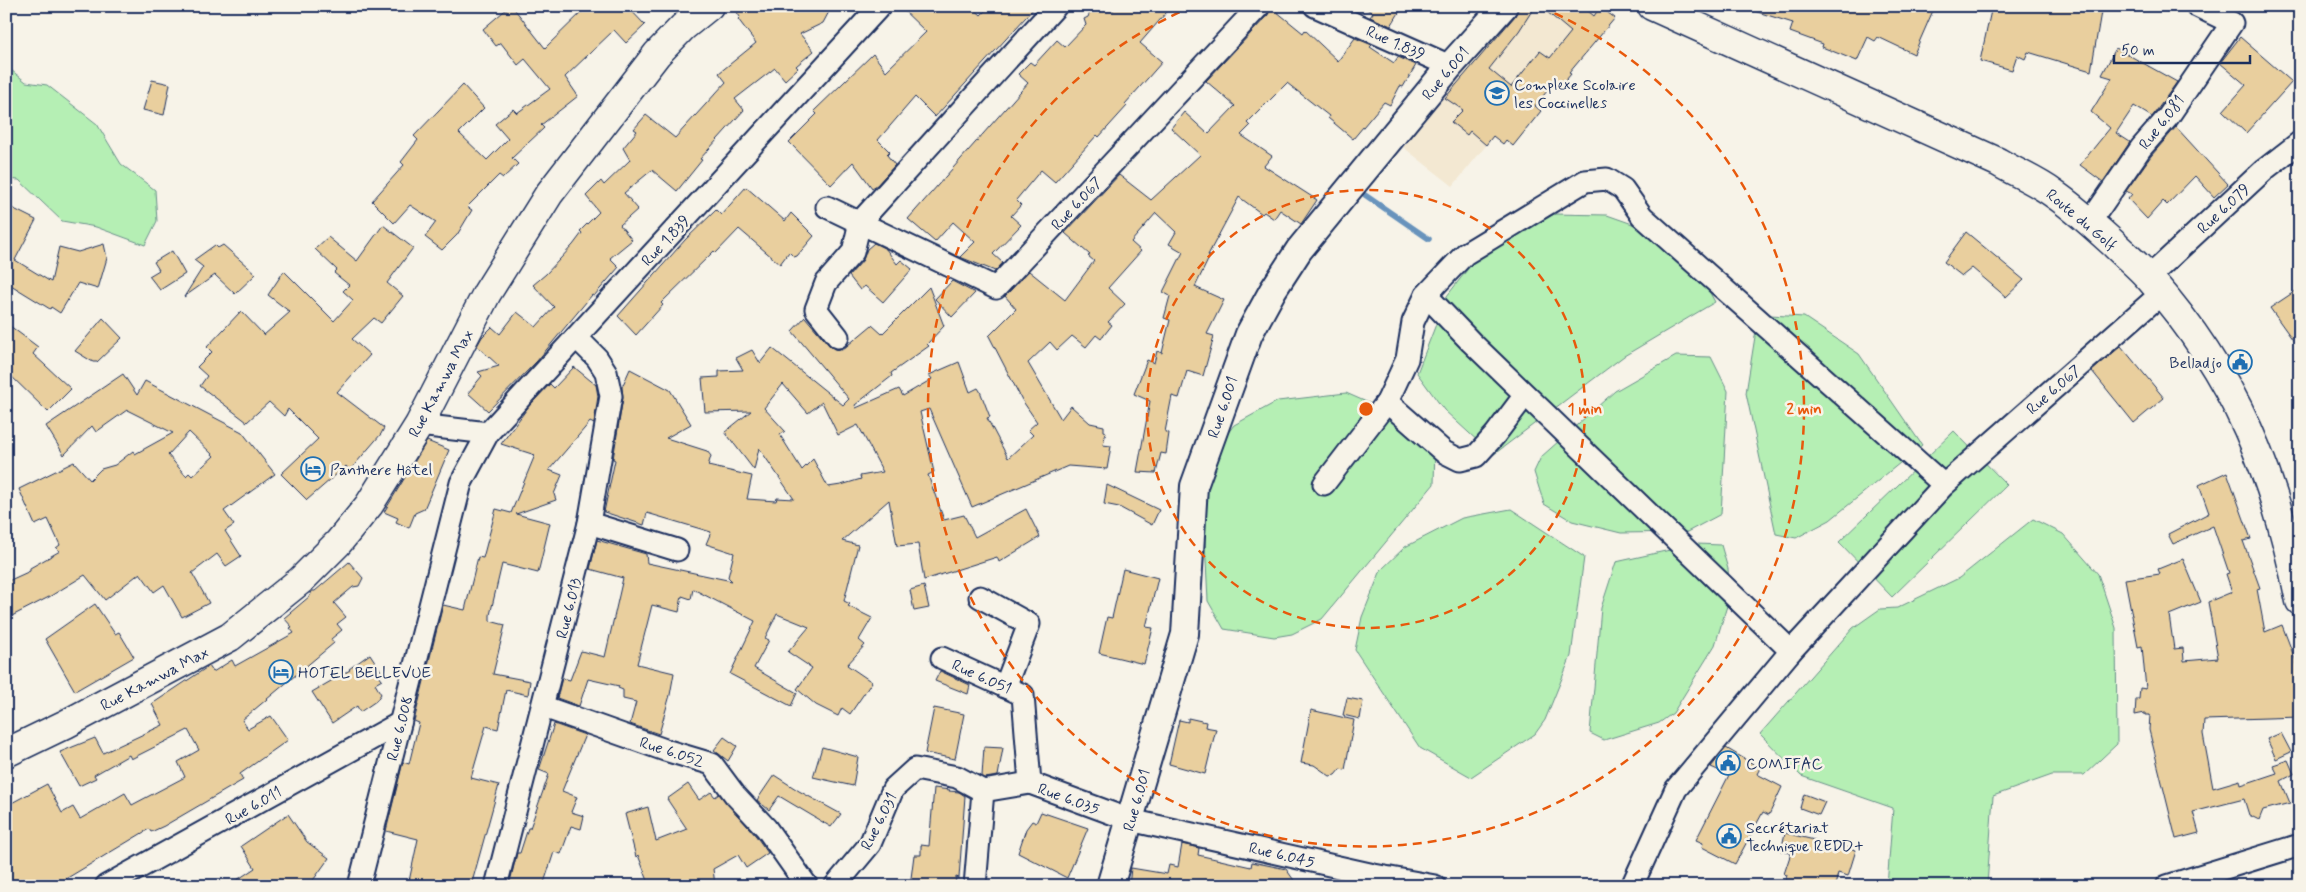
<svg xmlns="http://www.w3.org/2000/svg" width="2306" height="892" viewBox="0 0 2306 892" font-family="Mynerve,sans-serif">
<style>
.built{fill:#f3e8d2}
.green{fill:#b5efb4;stroke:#688f89}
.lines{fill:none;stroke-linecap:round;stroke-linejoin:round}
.stream{stroke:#6793bc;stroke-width:5.5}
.building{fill:#e9cf9e;stroke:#1b2f5e;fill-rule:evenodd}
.minor-casing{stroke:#1b2f5e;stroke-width:25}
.tertiary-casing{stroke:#1b2f5e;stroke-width:30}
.secondary-casing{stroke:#1b2f5e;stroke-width:31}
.minor{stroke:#f7f3e8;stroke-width:21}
.tertiary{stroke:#f7f3e8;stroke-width:26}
.secondary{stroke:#f7f3e8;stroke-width:28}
.ring{fill:none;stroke:#e8590c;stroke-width:2.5;stroke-dasharray:9 6}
.labels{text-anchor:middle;stroke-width:5;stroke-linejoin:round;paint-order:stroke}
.street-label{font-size:16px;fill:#1b2f5e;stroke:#f7f3e8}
.poi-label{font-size:16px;fill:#1b2f5e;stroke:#f7f3e8;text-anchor:start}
.centre{fill:#e8590c;stroke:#f7f3e8;stroke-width:2.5}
.ring-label{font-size:15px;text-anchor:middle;font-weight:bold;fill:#e8590c;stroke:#f7f3e8;stroke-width:5;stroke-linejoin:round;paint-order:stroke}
</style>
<rect width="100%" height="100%" fill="#f7f3e8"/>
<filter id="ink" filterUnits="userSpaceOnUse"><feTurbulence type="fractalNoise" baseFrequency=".02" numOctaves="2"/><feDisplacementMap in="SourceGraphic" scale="10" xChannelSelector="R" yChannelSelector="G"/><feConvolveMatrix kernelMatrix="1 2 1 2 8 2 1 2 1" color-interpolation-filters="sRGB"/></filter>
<g filter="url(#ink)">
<path class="built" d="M1518,6H1599L1615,18L1569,73L1571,74L1562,85L1556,81L1535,106L1541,111L1513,146L1506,140L1503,144L1493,137L1453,186L1403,147Z"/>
<g class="green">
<path d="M6,66L26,82L47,85L97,124L121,164L155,190L157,221L145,245L96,227L62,221L19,180L6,179Z"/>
<path d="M1554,214L1607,215L1641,227L1698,271L1715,302L1624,356L1493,455L1444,410L1417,373L1447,296L1480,253Z"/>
<path d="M1770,315L1804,317L1859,354L1922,445L1830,520L1796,538L1776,534L1746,393L1757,324Z"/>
<path d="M1676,356L1711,357L1728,391L1721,514L1687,532L1621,533L1572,521L1544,504L1534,472L1541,457L1615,391Z"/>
<path d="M1346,393L1394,414L1435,446L1434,484L1322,619L1292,634L1274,637L1224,629L1208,601L1203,500L1224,438L1234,425L1278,401Z"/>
<path d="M1954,431L2007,485L1892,597L1839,542Z"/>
<path d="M1511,509L1584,557L1571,656L1545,720L1535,734L1471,777L1420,748L1355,650L1362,617L1381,570L1405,547L1462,518Z"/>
<path d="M2033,519L2063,534L2098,574L2116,628L2117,744L2084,775H2052L1993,796L1987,886H1887L1893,808L1801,776L1760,734L1853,628L1880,609L1897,608L1959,578Z"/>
<path d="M1697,544L1721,545L1728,569L1730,596L1715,645L1673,713L1659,723L1604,740L1590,733L1601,608L1616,562Z"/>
</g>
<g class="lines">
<path class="stream" d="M1365,195L1429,239"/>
</g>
<g class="building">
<path d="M510,6H512L545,48L588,6H627L645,25L626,43L614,30L565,77L578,96L541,125L544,128L512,158L518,164L503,178L499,175L467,207L472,210L457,235L442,250L425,237L436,222L410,205L394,223L372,201L404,165L401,162L418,140L414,136L463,85L484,108L459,133L487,160L508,139L495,124L513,109L517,113L550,89L525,59L518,65L501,43L496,46L483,29Z"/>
<path d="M733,6H832L823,23L800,34L814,51L796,66L798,68L785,80L775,68L735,99L744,110L700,159L702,160L677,191L652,170L624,193L638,209L620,225L632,240L610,258L619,267L594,296L592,295L537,361L488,411L468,393L482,376L478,372L499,366L477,346L482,337L492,327L500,334L517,312L536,327L554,307L533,285L546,274L573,245L582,233L580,231L599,212L586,196L601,181L604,185L630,160L623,148L637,131L634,129L646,115L675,138L726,82L719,73L756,43L738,19L740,17Z"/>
<path d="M899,6H971L981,15L990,6H1036L935,117L915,97L878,140L890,152L887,155L895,165L877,185L872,188L853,162L831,185L789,142L817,114L814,111L873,54L886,71L926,32Z"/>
<path d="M1111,6H1172L1140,43L1162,62L1125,104L1127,106L1099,137L1097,135L1055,182L1041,170L1016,200L1021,205L1011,216L1021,225L993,254L1003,263L995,271L960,257L975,242L953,222L935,242L908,219L1028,83L1018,74L1030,62L1034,65L1057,40L1065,47L1086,25L1084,19L1088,17L1090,12L1114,10Z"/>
<path d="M1362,6H1403L1391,26L1370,17L1373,13Z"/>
<path d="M1519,6H1535L1519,31L1489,69L1511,87L1540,51L1550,58L1571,32L1540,6H1582L1594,16L1600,7L1615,18L1569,73L1571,74L1562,85L1556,80L1535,106L1541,111L1513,146L1506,140L1503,144L1493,136L1486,145L1470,131L1467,135L1451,122L1463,110L1445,98L1515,16Z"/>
<path d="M1752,6H1935L1914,54L1878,37L1875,41L1868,37L1857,61L1822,47L1823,44L1790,32L1793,23L1751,10Z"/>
<path d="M1992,6H2102L2091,71L2028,52L2025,59L2017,55L2012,70L1980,61Z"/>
<path d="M1271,7L1303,33L1305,30L1338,61L1355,38L1372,45L1370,47L1394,63L1398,57L1416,65L1403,87L1400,86L1390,105L1384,102L1353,139L1328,118L1329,116L1287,83L1247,123L1250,126L1241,135L1272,156L1264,166L1317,200L1301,224L1280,210L1274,219L1264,212L1262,214L1239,197L1208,255L1210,256L1195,287L1224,300L1207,334L1214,336L1203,376L1187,371L1179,398L1172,396L1165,432L1169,433L1166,454L1161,453L1156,473L1137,472L1150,401L1134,394L1147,360L1154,363L1157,351L1162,353L1170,320L1164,318L1170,296L1163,292L1183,252L1169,244L1176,232L1156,213L1131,242L1141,251L1108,288L1125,304L1108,322L1112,325L1101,339L1096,335L1086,347L1072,336L1057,350L1050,342L1028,363L1061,419L1071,406L1090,423L1104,426V431L1106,432L1103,445L1111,446L1107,469L1068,466L972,507L929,409L920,412L934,472L928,475L944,520L964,515L975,537L1026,509L1040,537L999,562L997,557L924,580L918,544L897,546L889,500L842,541L858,545L844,601L850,604L848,606L872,618L859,640L865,645L847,665L872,682L850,714L842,708L838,716L816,705L797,689L812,668L788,652L809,627L777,614L765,638L769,640L754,668L797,693L791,706L730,674L755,621L693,589L691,599L682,596L679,612L652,605L637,664L674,673L670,695L659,734L630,724L636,702L623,699V690L618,688L619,686L588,679L579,706L557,698L562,678L570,680L581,651L605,657L623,578L590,569L597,540L646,554L647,563L732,581L728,577L734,553L706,544L711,532L647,513L644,525L604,512L615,460L613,459L623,398L622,387L630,369L670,390L691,424L666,438L707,451L711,456L708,466L752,476L747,499L776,501L777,498L794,499L759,448L754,470L725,432L751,411L705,412L702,378L719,377V371L743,370L736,358L752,350L760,363L772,348L843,405L849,399L792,331L805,317L829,345L834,349L842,350L872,325L882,334L929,287L944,326L927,344L929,346L891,373L892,376L855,405L856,408L899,389L903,396L932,379L929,375L959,362L970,392L978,388L980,391L990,417L987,418L1008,458L1033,435L1028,430L1037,422L1022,400L989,336L1016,309L1005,296L1029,271L1065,300L1094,261L1088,256L1090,255L1065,233L1119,175L1151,200L1200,155L1171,128L1184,112L1208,134L1235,106L1206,81L1268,15ZM783,384L808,413L822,402L838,435L858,425L883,472L860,476L861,479L841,485L828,487L813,459L802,470L780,435L785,431L764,408Z"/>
<path d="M2240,37L2292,82L2246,133L2223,111L2246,85L2220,63Z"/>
<path d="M2116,48L2177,82L2152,117L2134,106L2116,133L2130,142L2103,182L2080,165L2110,128L2091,112L2112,78L2102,75Z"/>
<path d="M152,80L170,84L164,115L143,110Z"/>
<path d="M2176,127L2228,184L2214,197L2195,176L2167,205L2163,201L2147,219L2128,199L2132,194L2126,191L2151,156Z"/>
<path d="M746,187L785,221L791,213L814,236L797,256L794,257L789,252L780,264L739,229L716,253L714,251L661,303L663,305L636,335L618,316L685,240L716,210L721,215Z"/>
<path d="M6,205L36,220L15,260L51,282L59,247L78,252L104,244L107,258L98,289L78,283L60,313L51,307L50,309L6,282Z"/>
<path d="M383,225L413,248L387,283L403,296L381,323L374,318L352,339L370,355L337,392L384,428L381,434L350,470L346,466L307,500L281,474L318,439L288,409L284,416L269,402L247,422L200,386L207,376L197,367L212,352L207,347L241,311L264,335L290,312L268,295L284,271L334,321L353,300L343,291L349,285L334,273L337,270L315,249L328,237L357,261Z"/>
<path d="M1966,232L2024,280L2006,297L1972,268L1962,276L1944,262Z"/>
<path d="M874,243L886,249L897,264L901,260L912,269L883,302L865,286L860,290L849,276L863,260L867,249Z"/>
<path d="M215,245L218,248L223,245L256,274L235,294L215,275L184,297L203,267L194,260Z"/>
<path d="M172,251L185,274L160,290L149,276L159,270L154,262Z"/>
<path d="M952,281L975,293L952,317L935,299Z"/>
<path d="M2300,288V350L2270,308Z"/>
<path d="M103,318L122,338L97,362H93L75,351Z"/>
<path d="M6,323L38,347L33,354L71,389L48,412L6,371Z"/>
<path d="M2121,346L2164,398L2134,423L2092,371Z"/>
<path d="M574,367L596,385L598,396L594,424L590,422L549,470L562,475L554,494L556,500L516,514L550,523L538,573L502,564L490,615V621L505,625L493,674L530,681L528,695L506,690L498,729L486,726L471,778L499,785L471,886H408L418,839L386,831L403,762L409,764L419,723L414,721L443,605L465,610L478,557L483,558L496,509L511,513L535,455L501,444L529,406L550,384L554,388Z"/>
<path d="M123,374L137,395L145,381L242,432L275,474L224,511L234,525L225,531L241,556L226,566L217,554L192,573L209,603L182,617L164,585L154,592L140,573L105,600L85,575L49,597L6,619V582L30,571V568L60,551L56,548L60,545L48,519L35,525L19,489L74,462L90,480L101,469L115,465L133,451L135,454L173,433L127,410L96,432L92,426L64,455L46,426ZM189,432L214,456L192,476L189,473L186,476L168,455Z"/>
<path d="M427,441L449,450L424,509L415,513L409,528L396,522L398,518L384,512Z"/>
<path d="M2227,472L2251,539L2243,541L2260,588L2257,589L2265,632L2282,625L2300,672V717L2204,720L2203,734L2213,788L2240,780L2241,785L2277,773L2273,765L2288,760L2294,774L2281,781L2290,803L2263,810L2259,820L2249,815L2244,799L2193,812L2199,833L2176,839L2149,730L2150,715H2145V713L2135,715L2136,699H2139L2140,688L2146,689L2142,646L2138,647L2125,579L2160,574L2158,569L2183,559L2201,602L2169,615L2174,649L2183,648L2184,661L2218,658L2208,602L2232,592L2226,574L2229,573L2213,526L2173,544L2168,534L2209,513L2199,485Z"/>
<path d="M1107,485L1159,510L1152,525L1119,507L1104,504Z"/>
<path d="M349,562L363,578L359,586L353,587L334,603L346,617L337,624L342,630L331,639L334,643L242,720L248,729L271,716L288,740L240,774L243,780L164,826L151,832L149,829L54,886H6V806L47,784L62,813L73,807L80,819L125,793L132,805L185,777L178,762L199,750L188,730L131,759L129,755L94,775L96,778L79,786L60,752L95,738L103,753L163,725L152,704L209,666L213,672L232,660L235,666L294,633L290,628L292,627L284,618L310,596L312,591H315Z"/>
<path d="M1123,569L1158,578L1146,627L1153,628L1144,664L1099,653L1107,617L1112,618Z"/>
<path d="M924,586L929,608L914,611L910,590Z"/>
<path d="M95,604L115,634L119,632L134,657L75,691L45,639Z"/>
<path d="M370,654L383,674L379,676L382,680L375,684L381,694L376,701L360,712L357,706L332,723L312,692L350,670L349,669Z"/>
<path d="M940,671L970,685L968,694L935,681Z"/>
<path d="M1347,698L1363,701L1360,719L1343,715Z"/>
<path d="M934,708L964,714L955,759L925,753Z"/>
<path d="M1311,710L1354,720L1345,770L1340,769L1335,775L1330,776L1314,765L1301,763Z"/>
<path d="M1188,718L1206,722L1205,727L1216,729L1205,774L1169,764L1179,720L1188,722Z"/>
<path d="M554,724L585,735L562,791L577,797L571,812L584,816L581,829L571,826L561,854L554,852L543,886H509L517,853H520L528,828H530L549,774L539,770Z"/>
<path d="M2281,733L2291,752L2276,759L2267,739Z"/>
<path d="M724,737L737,746L728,761L714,750Z"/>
<path d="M822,747L858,757L853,786L813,777Z"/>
<path d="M984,747L1003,748L998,776L985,778L982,776Z"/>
<path d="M1726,748L1760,768L1757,774L1782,787L1769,815L1763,812L1735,864L1702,847L1703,843L1696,840L1729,775L1711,767Z"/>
<path d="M774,775L799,791L841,814L831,827L779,796L769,810L757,800Z"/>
<path d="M688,784L699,800L711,792L715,797L719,794L756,836L768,853L746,868L738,855L713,869L715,885L650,886L638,855L636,857L625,814L648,807L656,841L687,829L667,799Z"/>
<path d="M934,788L950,790L949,791L959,792L965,796L959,878L956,877L955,886H910L914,855H921V845L929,846Z"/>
<path d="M1804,794L1825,802L1819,815L1800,808Z"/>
<path d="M1041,812L1088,828L1067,878L1018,853L1026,829L1032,821L1036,823Z"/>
<path d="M288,814L307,842L329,858L309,886H228L255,868L241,846Z"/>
<path d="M1785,833L1856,850L1848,876L1838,873L1835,886H1784L1787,875L1784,874L1791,853L1781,851Z"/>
<path d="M1182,844L1199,848L1198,855L1251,867L1252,862L1286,869L1298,886H1129L1131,868L1167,874L1169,865L1178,867Z"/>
</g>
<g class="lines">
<g class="minor-casing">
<g id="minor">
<path d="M1315,6L1450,66"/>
<path d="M827,207L996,288L1259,6"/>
<path d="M2090,222L2141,148L2168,117L2232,23L2197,6"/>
<path d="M2149,277L2264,170L2300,142"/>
<path d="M1426,295L1471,342L1791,651"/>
<path d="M838,337L816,309L826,283L853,252L860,222L1056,6"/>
<path d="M1387,402L1444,452L1460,460L1476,456L1495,435L1525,395"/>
<path d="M419,425L488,433"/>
<path d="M1324,484L1387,402L1407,359L1413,322L1426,295L1465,254L1585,181L1607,179L1623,189L1642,216L1944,485"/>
<path d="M589,523L677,550"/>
<path d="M980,597L1029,624L1005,687"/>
<path d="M942,658L1023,695L1030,783"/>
<path d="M544,707L665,750L712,764L735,795L766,828L807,886"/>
<path d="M106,886L400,723"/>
<path d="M359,886L461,483L488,433L880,6"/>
<path d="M496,886L589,523L611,396L606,372L597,358L576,337"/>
<path d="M835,886L870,844L893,789L915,769L957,777L983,791"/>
<path d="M975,886L983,791L1030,783L1130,820L1374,875L1435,886"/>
<path d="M1632,886L1676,789L1791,651L1944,485L2162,293"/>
<path d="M2167,886L2300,845"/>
</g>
</g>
<g class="tertiary-casing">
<path id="tertiary" d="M1110,886L1185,634L1194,486L1249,334L1273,290L1299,250L1450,66L1504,6"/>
</g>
<g class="secondary-casing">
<g id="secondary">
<path d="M1652,6L1998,162C2016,173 2037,181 2054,194C2076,209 2095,227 2115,245C2126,256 2140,267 2150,279C2236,376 2275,475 2300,601"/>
<path d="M6,753L66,724L230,637L301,580L338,543L369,505L419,425L487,293L549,194L657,54L683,27L709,6"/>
</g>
</g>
<use href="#minor" class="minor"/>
<use href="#tertiary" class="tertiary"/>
<use href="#secondary" class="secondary"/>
</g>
</g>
<g class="ring">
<circle cx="1366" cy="409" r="219"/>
<path d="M1541 7A438 438 0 1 1 1191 7"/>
</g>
<defs>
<g id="school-ring" transform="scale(1.25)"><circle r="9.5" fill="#f7f3e8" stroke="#1f6fb2" stroke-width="1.5"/><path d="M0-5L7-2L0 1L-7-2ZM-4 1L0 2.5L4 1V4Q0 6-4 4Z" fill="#1f6fb2"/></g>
<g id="civic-ring" transform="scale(1.25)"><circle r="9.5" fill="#f7f3e8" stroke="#1f6fb2" stroke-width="1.5"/><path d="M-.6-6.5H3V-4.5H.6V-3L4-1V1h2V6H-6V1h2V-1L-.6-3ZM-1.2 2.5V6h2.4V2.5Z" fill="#1f6fb2"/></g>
<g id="hotel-ring" transform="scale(1.25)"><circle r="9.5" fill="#f7f3e8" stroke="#1f6fb2" stroke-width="1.5"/><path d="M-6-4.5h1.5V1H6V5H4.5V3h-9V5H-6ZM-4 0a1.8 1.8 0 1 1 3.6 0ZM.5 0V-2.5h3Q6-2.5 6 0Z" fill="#1f6fb2"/></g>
</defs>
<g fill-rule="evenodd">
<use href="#school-ring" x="1497" y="93"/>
<use href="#civic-ring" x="2240" y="362"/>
<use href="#hotel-ring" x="313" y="469"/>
<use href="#hotel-ring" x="281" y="672"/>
<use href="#civic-ring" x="1728" y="763"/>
<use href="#civic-ring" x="1729" y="836"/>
</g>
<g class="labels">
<g class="street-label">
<text transform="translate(1396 42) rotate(24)" y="6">Rue 1.839</text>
<text transform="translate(1445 73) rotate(-50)" y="6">Rue 6.001</text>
<text transform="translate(2161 122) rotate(-52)" y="6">Rue 6.081</text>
<text transform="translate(1076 203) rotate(-47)" y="6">Rue 6.067</text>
<text transform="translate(2223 208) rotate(-43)" y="6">Rue 6.079</text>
<text transform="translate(2082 219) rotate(40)" y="6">Route du Golf</text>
<text transform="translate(665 240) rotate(-47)" y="6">Rue 1.839</text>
<text transform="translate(440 383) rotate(-62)" y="6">Rue Kamwa Max</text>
<text transform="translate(2053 389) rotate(-41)" y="6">Rue 6.067</text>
<text transform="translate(1222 407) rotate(-71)" y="6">Rue 6.001</text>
<text transform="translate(568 608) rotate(-76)" y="6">Rue 6.013</text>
<text transform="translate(982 676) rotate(24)" y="6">Rue 6.051</text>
<text transform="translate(154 678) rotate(-28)" y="6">Rue Kamwa Max</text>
<text transform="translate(399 728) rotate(-76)" y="6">Rue 6.008</text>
<text transform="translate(672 751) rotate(18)" y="6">Rue 6.052</text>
<text transform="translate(1069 798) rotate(20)" y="6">Rue 6.035</text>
<text transform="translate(1136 800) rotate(-74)" y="6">Rue 6.001</text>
<text transform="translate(253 805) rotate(-29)" y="6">Rue 6.011</text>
<text transform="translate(878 821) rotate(-63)" y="6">Rue 6.031</text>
<text transform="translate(1282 854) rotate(13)" y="6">Rue 6.045</text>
</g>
<g class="poi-label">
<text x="1514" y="90">Complexe Scolaire<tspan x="1514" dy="18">les Coccinelles</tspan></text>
<text x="2222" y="368" text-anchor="end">Belladjo</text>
<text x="330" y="475">Panthere Hôtel</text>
<text x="298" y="678">HOTEL BELLEVUE</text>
<text x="1746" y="769">COMIFAC</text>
<text x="1746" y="833">Secrétariat<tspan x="1746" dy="18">Technique REDD+</tspan></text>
</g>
</g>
<circle cx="1366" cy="409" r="8" class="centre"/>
<g class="ring-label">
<text x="1585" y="414">1 min</text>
<text x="1804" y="414">2 min</text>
</g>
<rect width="2306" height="892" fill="none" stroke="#f7f3e8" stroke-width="25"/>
<rect x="12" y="12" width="2281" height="867" fill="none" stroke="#1b2f5e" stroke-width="2" filter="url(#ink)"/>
<path d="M2114 55v8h136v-8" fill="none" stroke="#1b2f5e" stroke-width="2.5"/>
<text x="2121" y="55" font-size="15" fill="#1b2f5e" stroke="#f7f3e8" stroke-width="4" paint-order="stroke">50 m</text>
</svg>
